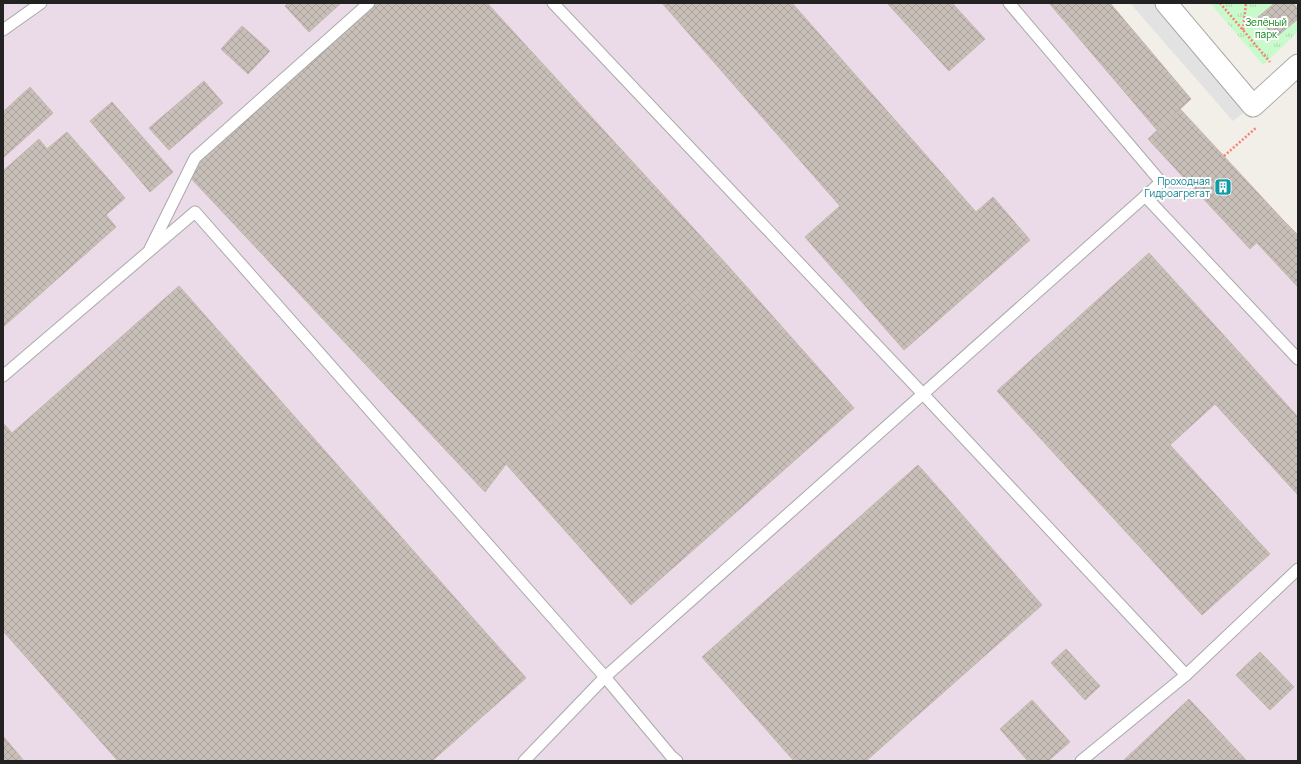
<svg xmlns="http://www.w3.org/2000/svg" width="1301" height="764" viewBox="0 0 1301 764" font-family="Manrope,sans-serif">
<style>
.industrial{fill:#ebdbe8}
.park{fill:url(#park-tufts)}
.parking{fill:#e2e2e2}
.building{fill:url(#building-cross-hatch);stroke:#c4b6ab}
.lines{fill:none;stroke-linecap:round;stroke-linejoin:round}
.lane-casing{stroke:#a9a9a9;stroke-width:13}
.street-casing{stroke:#a9a9a9;stroke-width:23}
.path{stroke:#fa8072;stroke-width:2.5;stroke-dasharray:2 2;stroke-linecap:butt}
.lane{stroke:#fff;stroke-width:11}
.street{stroke:#fff;stroke-width:21}
.labels{text-anchor:middle;stroke-width:4;stroke-linejoin:round;paint-order:stroke}
.park-label{font-size:10px;fill:#0c8416;stroke:#fff}
.culture-label{font-size:10px;fill:#0d838f;stroke:#fff;text-anchor:end}
</style>
<defs>
<pattern id="park-tufts" width="24" height="20" patternUnits="userSpaceOnUse"><rect width="24" height="20" fill="#c8facc"/><path d="M3 7l-1-3M5 7V3M7 7l1-3M15 17l-1-3M17 17v-4M19 17l1-3" fill="none" stroke="#acd6af"/></pattern>
<pattern id="building-cross-hatch" width="8" height="8" patternUnits="userSpaceOnUse"><rect width="8" height="8" fill="#c7bfb8"/><path d="M0 0l8 8M0 8l8-8" fill="none" stroke="#aba49e"/></pattern>
</defs>
<rect width="100%" height="100%" fill="#f2efe9"/>
<path class="industrial" d="M3,3H1110L1191,99L1181,109L1298,235V761H3Z"/>
<path class="park" d="M1210,3H1298V32L1263,65Z"/>
<path class="parking" d="M1130,3H1166L1253,106L1233,121Z"/>
<g class="building">
<path d="M288,3H341L309,32L285,6Z"/>
<path d="M371,3H487L729,267L506,464L485,492L187,174Z"/>
<path d="M662,3H792L976,212L993,197L1030,240L904,350L805,237L840,206Z"/>
<path d="M887,3H952L985,39L949,71Z"/>
<path d="M1049,3H1110L1191,99L1157,130Z"/>
<path d="M1275,3H1293L1298,9V19L1275,38L1258,17Z"/>
<path d="M242,26L270,51L248,74L221,49Z"/>
<path d="M204,81L223,103L169,150L149,128Z"/>
<path d="M30,87L53,113L3,158V112Z"/>
<path d="M112,102L173,172L150,192L90,121Z"/>
<path d="M1180,109L1282,219L1250,249L1148,139Z"/>
<path d="M67,132L125,198L106,215L116,227L3,327V171L39,139L47,149Z"/>
<path d="M1282,219L1298,235V287L1257,243Z"/>
<path d="M1149,253L1298,417V495L1215,404L1170,445L1270,554L1202,615L997,391Z"/>
<path d="M729,267L854,408L631,605L506,464Z"/>
<path d="M179,286L526,678L432,761H118L3,631V423L12,433Z"/>
<path d="M918,465L1042,605L866,761H794L702,657Z"/>
<path d="M1066,649L1100,686L1085,700L1051,663Z"/>
<path d="M1260,652L1294,687L1270,710L1236,675Z"/>
<path d="M1189,699L1246,760L1123,761Z"/>
<path d="M1032,700L1070,742L1048,761H1028L1000,729Z"/>
<path d="M3,736L24,761H3Z"/>
</g>
<g class="lines">
<g class="lane-casing">
<g id="lane">
<path d="M553,3L923,394L1186,675L1081,761"/>
<path d="M3,30L41,3"/>
<path d="M1145,196L1298,359"/>
<path d="M150,249L195,158L369,3"/>
<path d="M3,376L195,212L605,677L1161,182L1009,3"/>
<path d="M1186,675L1298,569"/>
<path d="M524,761L605,677L671,756L677,761"/>
</g>
</g>
<g class="street-casing">
<path id="street" d="M1166,3L1253,106L1298,65"/>
</g>
<g class="path">
<path d="M1220,3L1270,62"/>
<path d="M1243,30L1246,3"/>
<path d="M1224,156L1257,127"/>
</g>
<use href="#lane" class="lane"/>
<use href="#street" class="street"/>
</g>
<defs>
<g id="building-square" transform="scale(0.9)"><rect x="-9" y="-9" width="18" height="18" rx="4" fill="#0f9aa8" stroke="#fff"/><path d="M-4-6H4V6H1V3H-1V6H-4ZM-2.5-4.3h1.7v1.8h-1.7ZM.8-4.3h1.7v1.8H.8ZM-2.5-1h1.7V.8h-1.7ZM.8-1h1.7V.8H.8Z" fill="#fff"/></g>
</defs>
<g fill-rule="evenodd">
<use href="#building-square" x="1223" y="187"/>
</g>
<g class="labels">
<g class="park-label">
<text x="1266" y="26">Зелёный<tspan x="1266" dy="12">парк</tspan></text>
</g>
<g class="culture-label">
<text x="1210" y="185">Проходная<tspan x="1210" dy="12">Гидроагрегат</tspan></text>
</g>
</g>
<rect width="1301" height="764" fill="none" stroke="#222222" stroke-width="8"/>
</svg>
